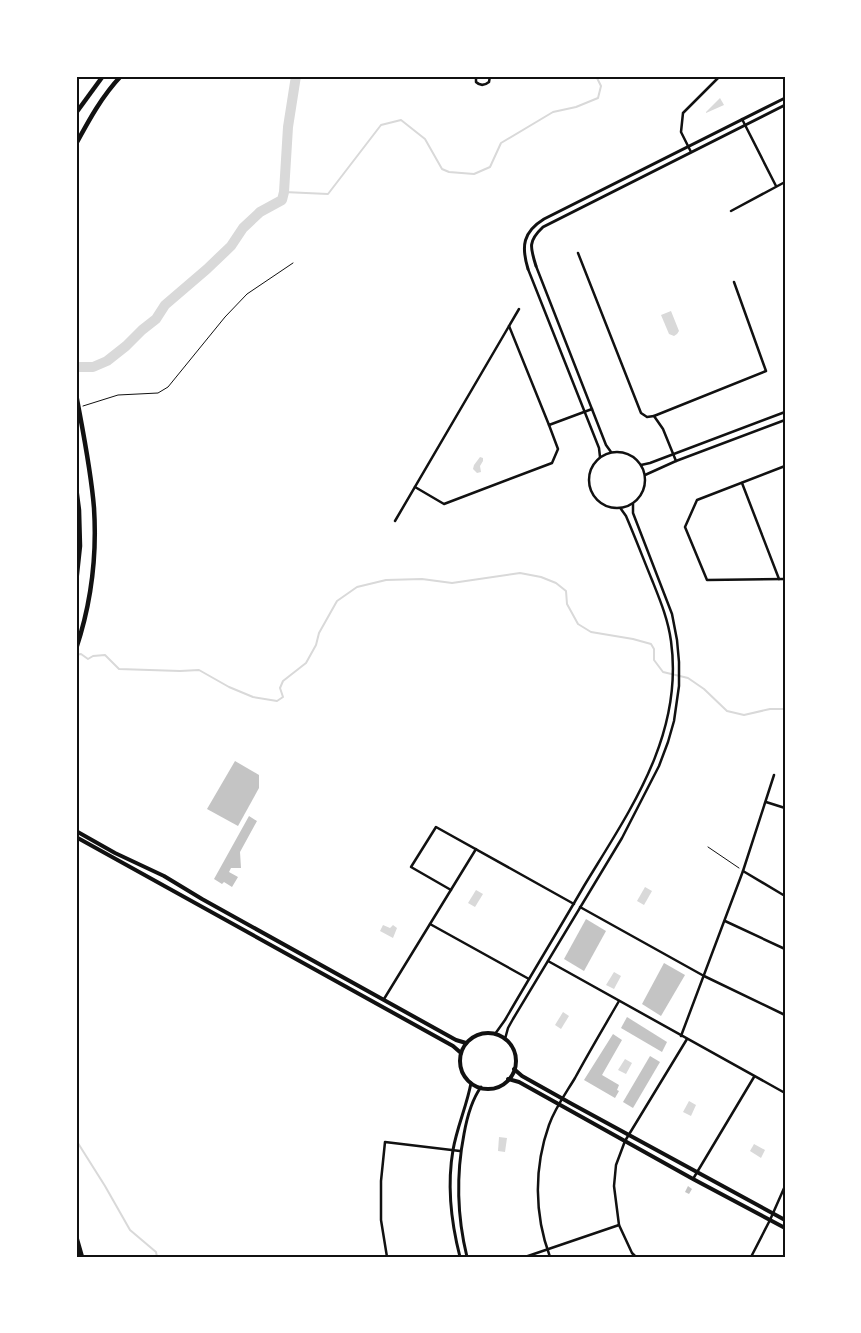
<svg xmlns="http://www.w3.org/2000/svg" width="861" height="1333" viewBox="0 0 861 1333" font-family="Quicksand,sans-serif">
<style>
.water{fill:#d9d9d9}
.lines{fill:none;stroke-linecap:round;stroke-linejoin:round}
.stream{stroke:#d9d9d9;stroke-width:2}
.river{stroke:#d9d9d9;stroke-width:10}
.building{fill:#c4c4c4}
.path{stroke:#111;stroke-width:1}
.minor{stroke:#111;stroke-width:2.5}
.tertiary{stroke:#111;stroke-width:3}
.secondary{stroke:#111;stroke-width:4}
.trunk{stroke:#111;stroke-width:4.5}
.neatline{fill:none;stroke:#111;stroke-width:2}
</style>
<rect width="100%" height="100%" fill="#fff"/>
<g class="water">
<path d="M720,98L724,105L706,113V112Z"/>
<path d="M671,311L679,331L677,334L674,336L669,334L661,315Z"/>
<path d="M480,457L483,458V461L480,466L481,472L477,473L473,469L474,465Z"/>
<path d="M645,887L652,891L644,905L637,901Z"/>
<path d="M476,890L483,894L475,907L468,903Z"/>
<path d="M383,925L390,928L393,925L397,928L393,938L380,931Z"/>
<path d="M614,972L621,976L614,989L606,985Z"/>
<path d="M563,1012L569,1016L561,1029L555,1025Z"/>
<path d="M625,1059L632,1063L626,1074L618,1070Z"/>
<path d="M689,1101L696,1105L691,1116L683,1112Z"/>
<path d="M499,1137L507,1138L505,1152L498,1151Z"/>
<path d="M754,1144L765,1150L761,1158L750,1151Z"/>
</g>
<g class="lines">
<g class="stream">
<path d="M284,192L328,194L381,125L401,120L425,139L442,169L449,172L474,174L490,167L501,143L553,112L576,107L598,98L601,86L596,76"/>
<path d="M76,655L81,654L88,659L93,656L105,655L119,669L180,671L199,670L229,687L253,697L277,701L283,697L280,688L283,681L306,663L316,645L319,633L337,601L357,587L386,580L422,579L452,583L520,573L541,577L556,583L566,591L567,604L578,624L591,632L633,639L651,644L654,649V660L663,672L688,678L704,689L727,711L744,715L770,709H785"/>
<path d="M76,1140L105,1186L130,1230L156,1252L157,1257"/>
</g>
<path class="river" d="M76,367H93L107,361L126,346L142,330L156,319L165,305L207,269L231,246L243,228L260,212L282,200L284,192L288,127L296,76"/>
</g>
<g class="building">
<path d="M235,761L259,775V788L238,826L207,809Z"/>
<path d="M249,816L257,821L240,852L241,868H231L229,872L238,877L232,887L224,882L222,884L214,879Z"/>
<path d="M586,919L606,931L584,971L564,959Z"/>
<path d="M664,963L685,975L661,1016L642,1004Z"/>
<path d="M627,1017L667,1042L662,1052L621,1028Z"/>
<path d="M613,1034L622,1040L602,1075L619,1085L617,1090L619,1091L615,1098L584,1080Z"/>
<path d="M650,1056L660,1062L633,1108L623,1102Z"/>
<path d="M688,1186L692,1189L689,1194L685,1192Z"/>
</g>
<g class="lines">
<g class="path">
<path d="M83,406L118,395L158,393L168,387L225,317L247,294L293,263"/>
<path d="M708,847L739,868"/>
</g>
<g class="minor">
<path d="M476,76V82C480,86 484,86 489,82L490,76"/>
<path d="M76,81L79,76"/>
<path d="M742,119L776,186"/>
<path d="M691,152L681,132L683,113L720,76"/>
<path d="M731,211L785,182"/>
<path d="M578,253L641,413L647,417L654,416"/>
<path d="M536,266L606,445L611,452"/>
<path d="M528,269L599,448L600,457"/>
<path d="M509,326L549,425L592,409"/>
<circle cx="617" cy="480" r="28"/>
<path d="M676,461L663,429L654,416L766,371L734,282"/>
<path d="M641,465L650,463L785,412"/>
<path d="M785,466L697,500L685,527L707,580L785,579"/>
<path d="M645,475L676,461L785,420"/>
<path d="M742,483L779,579"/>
<path d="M415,487L444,504L552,463L558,449L549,425"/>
<path d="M395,521L519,309"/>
<path d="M766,802L785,808"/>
<path d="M743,871L785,896"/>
<path d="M451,890L411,867L436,827L574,904"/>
<path d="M580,907L704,976L785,1015"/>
<path d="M725,921L785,949"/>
<path d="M430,924L529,979"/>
<path d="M548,961L785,1093"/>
<path d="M384,999L476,849"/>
<path d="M495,1034L505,1020C531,975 558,931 584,886C630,810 684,735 671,641C668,619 660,600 652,580C643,558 635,537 626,516L621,509"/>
<path d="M681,1036L743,871L774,775"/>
<path d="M505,1039L508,1028L513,1019L622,838L659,766L668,742L674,721L679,686V662L677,640L672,614L633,513V504"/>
<path d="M693,1179L754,1077"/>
<path d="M387,1257L381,1220V1181L385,1142L460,1151"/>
<path d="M525,1257L619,1225"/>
<path d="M550,1257C534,1214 534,1167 549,1125C555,1108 566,1093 575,1078C589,1052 604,1027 619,1001"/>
<path d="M636,1257L632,1253L619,1225L614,1186L616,1165L625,1141L687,1039"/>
<path d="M751,1257L770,1220L785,1186"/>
</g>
<g class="tertiary">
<path d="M536,266C530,247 528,241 543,227L785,105"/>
<path d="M528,269C521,246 523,232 544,219L785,98"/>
<path d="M460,1257C451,1222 447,1185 453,1150C457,1127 467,1105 471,1083"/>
<path d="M467,1257C457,1216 456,1175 464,1134C467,1117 471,1101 481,1087"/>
</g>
<g class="secondary">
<path d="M76,831L115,853L164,876L202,899L456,1040L466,1043"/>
<path d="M76,837L453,1046L461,1053"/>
<circle cx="488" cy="1061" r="28"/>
<path d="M514,1069L522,1076L572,1104L785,1220"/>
<path d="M508,1079L519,1082L693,1179L785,1228"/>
</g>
<g class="trunk">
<path d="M76,113L103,76"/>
<path d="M76,144C89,120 102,96 121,76"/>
<path d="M76,394C83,432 91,470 94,508C97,555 91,604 76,649"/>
<path d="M76,487L79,510L80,546L76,583"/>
<path d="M76,1236L82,1257"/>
</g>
</g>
<rect width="861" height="1333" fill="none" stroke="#ffffff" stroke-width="155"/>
<rect x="78" y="78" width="706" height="1178" class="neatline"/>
</svg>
